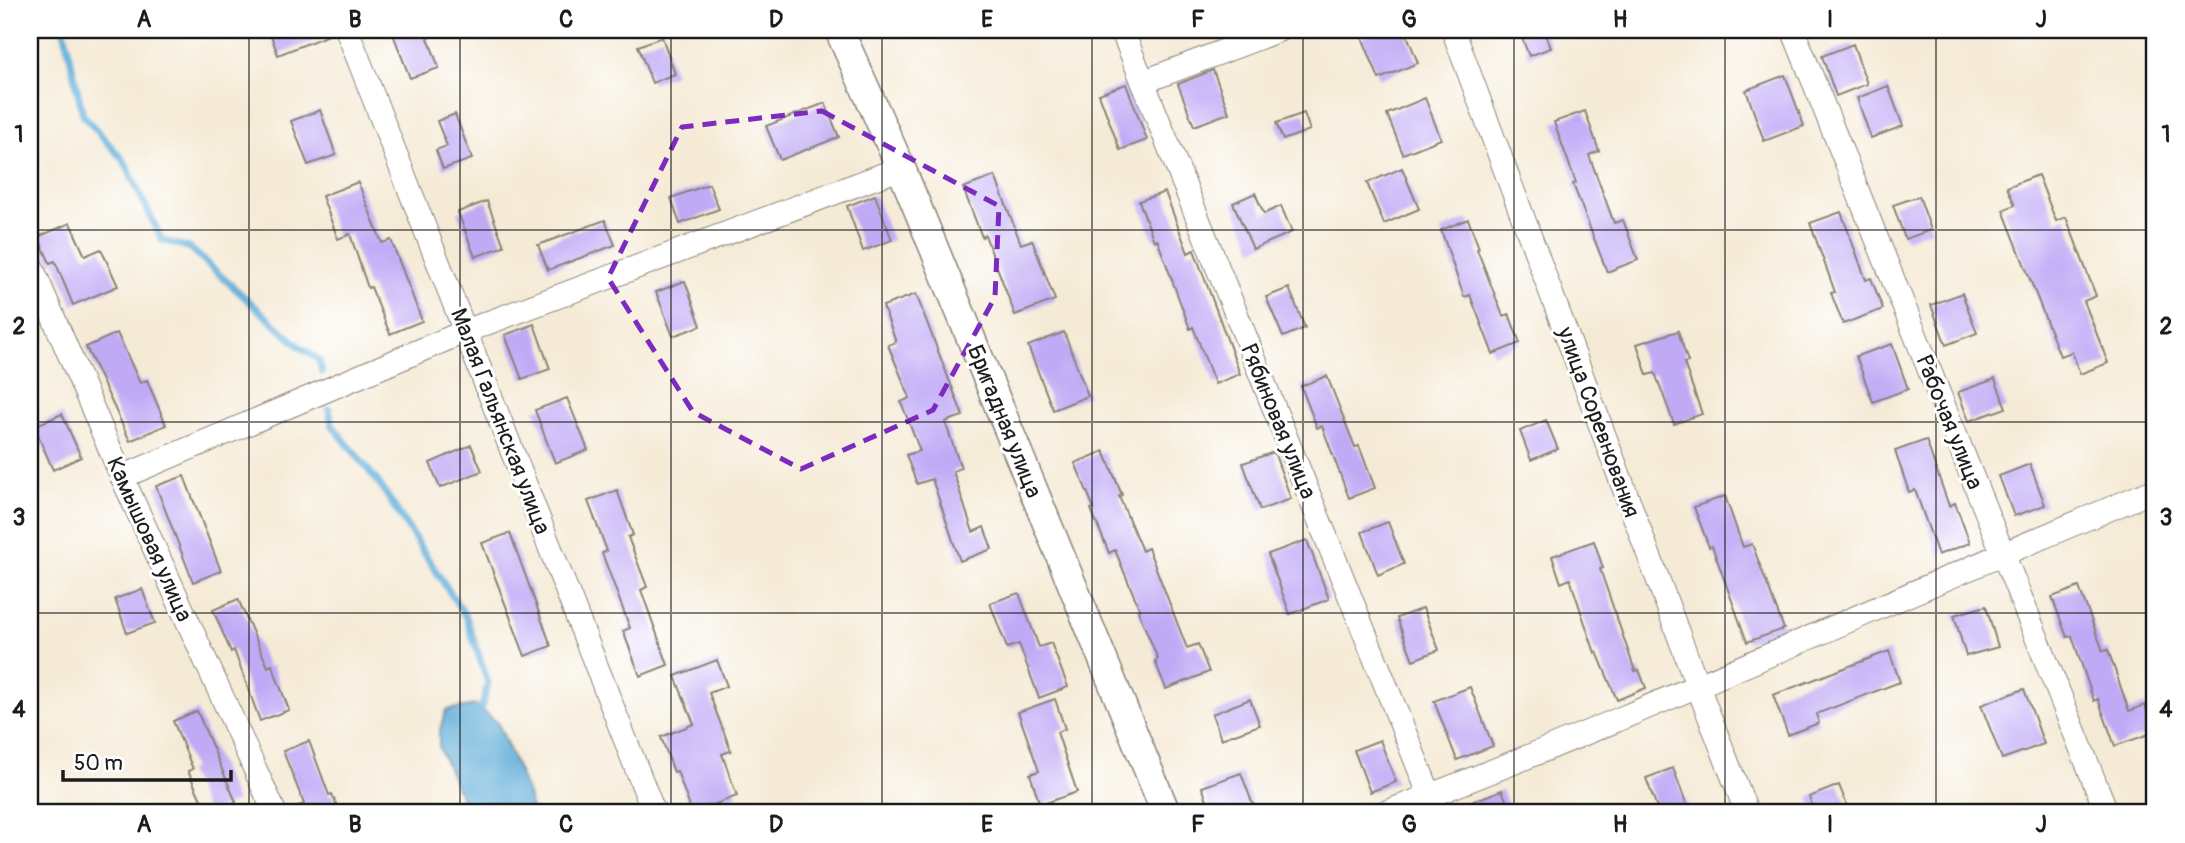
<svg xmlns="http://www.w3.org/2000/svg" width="2185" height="843" viewBox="0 0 2185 843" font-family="Pangolin,sans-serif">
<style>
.water{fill:#5fadd8;stroke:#3e647a;stroke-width:2}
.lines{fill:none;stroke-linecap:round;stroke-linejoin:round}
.stream{stroke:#5fadd8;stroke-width:7}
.building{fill:#c0aaf6}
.minor-casing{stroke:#888378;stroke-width:25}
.tertiary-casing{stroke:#888378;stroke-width:31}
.minor{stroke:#fff;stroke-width:23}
.tertiary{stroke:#fff;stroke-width:28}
.marked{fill:none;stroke:#7b2cbf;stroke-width:5;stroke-dasharray:14 9;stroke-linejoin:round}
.grid{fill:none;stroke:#1c1c1c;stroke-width:2;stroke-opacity:0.55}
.labels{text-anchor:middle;stroke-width:6;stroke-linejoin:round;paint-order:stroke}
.street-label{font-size:23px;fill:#1c1c1c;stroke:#fff}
.neatline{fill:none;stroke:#1c1c1c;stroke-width:2.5}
.grid-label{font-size:23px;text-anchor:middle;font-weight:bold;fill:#1c1c1c}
</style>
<rect width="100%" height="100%" fill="#fff"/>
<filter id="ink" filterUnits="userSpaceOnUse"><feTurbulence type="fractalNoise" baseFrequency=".0143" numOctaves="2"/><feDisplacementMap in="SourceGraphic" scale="14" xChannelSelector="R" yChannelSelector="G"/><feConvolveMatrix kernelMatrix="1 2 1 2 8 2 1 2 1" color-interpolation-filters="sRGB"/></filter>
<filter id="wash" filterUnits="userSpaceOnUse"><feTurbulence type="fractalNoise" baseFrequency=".00686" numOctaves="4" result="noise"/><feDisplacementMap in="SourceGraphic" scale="28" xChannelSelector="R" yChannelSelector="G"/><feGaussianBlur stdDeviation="1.57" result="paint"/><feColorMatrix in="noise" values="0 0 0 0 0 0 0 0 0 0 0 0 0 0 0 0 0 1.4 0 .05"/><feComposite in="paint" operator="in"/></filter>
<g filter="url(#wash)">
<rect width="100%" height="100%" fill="#f5ead5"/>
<path class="water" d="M476,705L498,723L528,794L532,813H464L465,806L439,748V733L446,710Z"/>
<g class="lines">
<g class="stream">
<path d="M64,30L83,115L124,161L162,240L190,248L299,346L319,360L322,372"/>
<path d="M329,409L332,425L378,482L466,617L488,683L479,718"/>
</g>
</g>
<g id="blocks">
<g class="building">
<path d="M269,30H333L334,33L278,55Z"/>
<path d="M404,30H425L439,68L410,78L393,34Z"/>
<path d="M1381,30H1405L1418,63L1379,79L1362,37Z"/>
<path d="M1519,30H1544L1551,48L1529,56Z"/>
<path d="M662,37L675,74L652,83L638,46Z"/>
<path d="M1853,44L1867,84L1836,96L1822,56Z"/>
<path d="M1213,70L1229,113L1194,126L1178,84Z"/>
<path d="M1785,75L1804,126L1764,141L1746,90Z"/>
<path d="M1126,84L1147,140L1120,150L1099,94Z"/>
<path d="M1888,86L1903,126L1871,138L1857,98Z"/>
<path d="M1425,98L1441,139L1403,154L1387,114Z"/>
<path d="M825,103L839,137L780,160L766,126Z"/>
<path d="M320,110L336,155L308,165L291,121Z"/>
<path d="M1585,111L1599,151L1589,155L1614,223L1623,220L1638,260L1607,272L1573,184L1576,183L1554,122Z"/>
<path d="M1304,113L1310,130L1283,140L1276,123Z"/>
<path d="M455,114L472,159L443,169L436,150L447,146L437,121Z"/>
<path d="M1402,168L1419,209L1384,224L1367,183Z"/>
<path d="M2038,175L2056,221L2066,217L2096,296L2084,301L2108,363L2080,374L2072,352L2060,356L2003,210L2015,205L2007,187Z"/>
<path d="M995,176L1021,244L1032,240L1055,300L1015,315L985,235L982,237L963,188Z"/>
<path d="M358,182L382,243L391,240L422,321L390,334L371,287L368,288L350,234L338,239L322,196Z"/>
<path d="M709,184L719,209L680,224L671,198Z"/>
<path d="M1165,192L1188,253L1194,250L1240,374L1215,384L1193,327L1190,329L1157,239L1154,241L1139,201Z"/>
<path d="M1255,193L1264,214L1281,206L1292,232L1253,249L1233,203Z"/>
<path d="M875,195L892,240L863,251L847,206Z"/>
<path d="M1919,196L1931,230L1905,239L1893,205Z"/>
<path d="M487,201L504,246L475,257L458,212Z"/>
<path d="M1841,212L1866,280L1871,278L1883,309L1843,324L1831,293L1835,292L1810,223Z"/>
<path d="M1468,219L1479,248L1477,249L1503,316L1509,314L1520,343L1493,354L1470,295L1464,297L1441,230Z"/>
<path d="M605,220L615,245L548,270L538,245Z"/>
<path d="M70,223L85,256L101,249L118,286L73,305L55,261L50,263L38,237Z"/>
<path d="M685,281L701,326L673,336L656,292Z"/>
<path d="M1289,288L1305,328L1283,337L1266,297Z"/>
<path d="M1962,293L1977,333L1946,345L1931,305Z"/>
<path d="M916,294L963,416L945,422L961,468L953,471L973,532L984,527L992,549L960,561L932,479L917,484L906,455L920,451L901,402L910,398L888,345L896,342L883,306Z"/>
<path d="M534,324L550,369L522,379L505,335Z"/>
<path d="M1678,331L1688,362L1684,363L1702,414L1674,424L1655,373L1647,375L1637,344Z"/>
<path d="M1064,332L1088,396L1053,410L1028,346Z"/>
<path d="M117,333L140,383L147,380L166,425L130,441L86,347Z"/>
<path d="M1892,344L1908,389L1873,402L1856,356Z"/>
<path d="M1327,376L1355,447L1359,446L1375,488L1349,498L1322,426L1317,428L1301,386Z"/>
<path d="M1995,379L2006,408L1969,421L1958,392Z"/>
<path d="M567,398L588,450L555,463L535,410Z"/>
<path d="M62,414L81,457L53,470L34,426Z"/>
<path d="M1546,420L1558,449L1531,460L1520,431Z"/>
<path d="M1926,440L1949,506L1955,503L1970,543L1938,555L1915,490L1909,492L1895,451Z"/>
<path d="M471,445L482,471L440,488L430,463Z"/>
<path d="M1104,451L1122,495L1119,496L1142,551L1148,548L1187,648L1198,644L1209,672L1166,689L1155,661L1158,659L1138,611L1140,610L1115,550L1109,553L1091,509L1094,508L1075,463Z"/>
<path d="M1274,452L1291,499L1260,510L1243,463Z"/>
<path d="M2030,464L2045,505L2014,516L1999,476Z"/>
<path d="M184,476L221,571L193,582L156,486Z"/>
<path d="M617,490L633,535L628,537L647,587L641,590L668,665L640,676L623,631L630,628L602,553L607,551L588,501Z"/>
<path d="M1725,496L1743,547L1752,544L1784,629L1747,642L1712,546L1709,547L1694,507Z"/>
<path d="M1388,522L1404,564L1378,575L1362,532Z"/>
<path d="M510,533L551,646L525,656L482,543Z"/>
<path d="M1307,540L1329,599L1290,614L1268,554Z"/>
<path d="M1594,541L1603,568L1600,569L1635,671L1639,670L1646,688L1617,700L1597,652L1595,653L1570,579L1561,583L1552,556Z"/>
<path d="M2079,587L2103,651L2108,650L2129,711L2145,705L2155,732L2115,746L2098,699L2094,701L2072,636L2067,637L2052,597Z"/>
<path d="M142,589L155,623L127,633L115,599Z"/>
<path d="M1019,593L1039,647L1051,643L1068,687L1039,698L1019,644L1007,648L990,603Z"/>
<path d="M238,599L268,667L272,665L289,710L260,721L234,650L231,652L213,610Z"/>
<path d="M1986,606L1998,647L1966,656L1954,615Z"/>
<path d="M1423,608L1439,650L1413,660L1397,618Z"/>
<path d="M1889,651L1900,682L1816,714L1819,723L1788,735L1773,695Z"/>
<path d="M717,660L727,686L709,693L731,751L722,754L737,796L692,813L677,771L674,772L661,737L694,724L675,676Z"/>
<path d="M1470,687L1493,746L1457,760L1434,701Z"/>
<path d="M2024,689L2044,744L2002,759L1981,705Z"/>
<path d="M1055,699L1065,729L1057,732L1077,792L1040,805L1030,774L1039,771L1018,712Z"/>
<path d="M1250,699L1260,725L1221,739L1212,714Z"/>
<path d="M197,711L236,802L210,813H207L188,771L193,769L173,721Z"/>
<path d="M1380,740L1396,782L1370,792L1354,750Z"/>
<path d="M309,741L329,795L332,794L340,813H289L288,810L304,804L283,751Z"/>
<path d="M1673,768L1690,813H1659L1646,778Z"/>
<path d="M1241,773L1256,813H1212L1202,787Z"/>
<path d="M1839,785L1850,813H1815L1809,797Z"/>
<path d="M1502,790L1511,813H1451L1450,810Z"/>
</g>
</g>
</g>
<g filter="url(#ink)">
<use href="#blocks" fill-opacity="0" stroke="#888378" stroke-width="2"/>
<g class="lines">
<g class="minor-casing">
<g id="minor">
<path d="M347,30L654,813"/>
<path d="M1122,30L1437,813"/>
<path d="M1453,30L1698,687L1747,813"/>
<path d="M1793,30L2107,813"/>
<path d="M1143,82L1279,30"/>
<path d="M30,263L122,477L275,813"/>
<path d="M122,477L466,331L901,168"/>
<path d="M1384,813C1645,715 1897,596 2155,490"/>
</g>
</g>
<g class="tertiary-casing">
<path id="tertiary" d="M839,30L901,168L1166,813"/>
</g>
<use href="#minor" class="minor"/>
<use href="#tertiary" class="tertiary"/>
</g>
</g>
<path class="marked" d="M822,111L999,206L995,297L933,410L801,469L693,412L608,278L682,127Z"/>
<path class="grid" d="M249,30V813M460,30V813M671,30V813M882,30V813M1092,30V813M1303,30V813M1514,30V813M1725,30V813M1936,30V813M30,230H2155M30,422H2155M30,613H2155"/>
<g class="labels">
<g class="street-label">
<text transform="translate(501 421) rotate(69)" y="8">Малая Гальянская улица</text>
<text transform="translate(1005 421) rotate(68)" y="8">Бригадная улица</text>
<text transform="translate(1279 421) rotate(68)" y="8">Рябиновая улица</text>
<text transform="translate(1599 422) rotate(70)" y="8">улица Соревнования</text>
<text transform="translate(1950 422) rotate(68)" y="8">Рабочая улица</text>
<text transform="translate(150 539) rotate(66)" y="8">Камышовая улица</text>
</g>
</g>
<rect width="2185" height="843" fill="none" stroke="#fff" stroke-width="77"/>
<path d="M63 770v10h168v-10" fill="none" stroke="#1c1c1c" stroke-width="3.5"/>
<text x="74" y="770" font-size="21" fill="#1c1c1c" stroke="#ffffff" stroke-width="5" paint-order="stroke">50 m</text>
<rect x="38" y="38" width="2108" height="766" class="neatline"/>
<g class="grid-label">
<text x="144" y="27">A</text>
<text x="355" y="27">B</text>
<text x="566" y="27">C</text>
<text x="776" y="27">D</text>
<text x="987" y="27">E</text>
<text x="1198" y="27">F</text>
<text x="1409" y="27">G</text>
<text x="1620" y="27">H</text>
<text x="1830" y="27">I</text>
<text x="2041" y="27">J</text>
<text x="19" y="142">1</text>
<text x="2166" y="142">1</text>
<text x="19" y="334">2</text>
<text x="2166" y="334">2</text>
<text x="19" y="525">3</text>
<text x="2166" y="525">3</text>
<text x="19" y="717">4</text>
<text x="2166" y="717">4</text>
<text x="144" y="832">A</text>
<text x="355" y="832">B</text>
<text x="566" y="832">C</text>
<text x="776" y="832">D</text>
<text x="987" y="832">E</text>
<text x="1198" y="832">F</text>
<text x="1409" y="832">G</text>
<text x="1620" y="832">H</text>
<text x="1830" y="832">I</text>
<text x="2041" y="832">J</text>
</g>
</svg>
